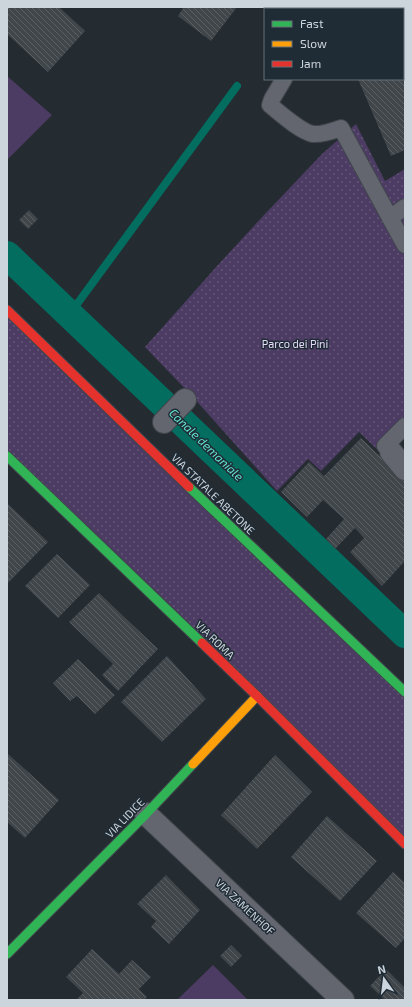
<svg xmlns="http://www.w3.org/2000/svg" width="412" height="1007" viewBox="0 0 412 1007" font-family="'Exo 2',sans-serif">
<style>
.grass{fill:#4c3b62}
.park{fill:url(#park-dots)}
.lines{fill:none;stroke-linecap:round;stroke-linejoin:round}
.stream{stroke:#036d60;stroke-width:8}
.canal{stroke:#036d60;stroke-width:28}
.building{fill:url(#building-back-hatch)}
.lane-casing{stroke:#40464c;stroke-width:18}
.street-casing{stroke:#40464c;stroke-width:24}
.fast-casing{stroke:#40464c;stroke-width:11}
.slow-casing{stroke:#40464c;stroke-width:11}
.jam-casing{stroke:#40464c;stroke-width:11}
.lane{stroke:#63666f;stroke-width:16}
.street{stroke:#63666f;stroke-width:22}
.fast{stroke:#30b455;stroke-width:9}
.slow{stroke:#ff9f0a;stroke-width:9}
.jam{stroke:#e5322d;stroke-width:9}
.labels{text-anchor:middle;stroke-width:3;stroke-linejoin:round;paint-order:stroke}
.park-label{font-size:11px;fill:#e7d9fb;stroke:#1f2c36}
.street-label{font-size:11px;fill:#cdd5dc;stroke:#1f2c36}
.water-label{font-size:12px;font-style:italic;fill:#62e5d0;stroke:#1f2c36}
</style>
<defs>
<pattern id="park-dots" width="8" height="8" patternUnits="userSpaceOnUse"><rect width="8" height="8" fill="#4c3b62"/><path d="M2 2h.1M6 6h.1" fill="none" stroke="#655678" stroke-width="1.8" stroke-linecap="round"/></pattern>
<pattern id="building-back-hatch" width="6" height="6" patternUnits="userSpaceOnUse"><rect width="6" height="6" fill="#40464a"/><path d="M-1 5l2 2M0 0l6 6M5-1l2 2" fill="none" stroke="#5a6064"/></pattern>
</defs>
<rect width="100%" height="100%" fill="#242b31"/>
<g class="grass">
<path d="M7,76L52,115L7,160Z"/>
<path d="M213,965L248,1000H177Z"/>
</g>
<g class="park">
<path d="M356,124L385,181L405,169V438L386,458L359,432L321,471L308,459L277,491L191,395L145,347L217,266L264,215L322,154Z"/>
<path d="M7,311L405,692V844L7,456Z"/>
</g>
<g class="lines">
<path class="stream" d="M69,315L237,86"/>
<path class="canal" d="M7,255L405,634"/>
</g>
<g class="building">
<path d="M7,7H59L85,31L48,72L7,34Z"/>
<path d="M184,7H237L211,41L178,16Z"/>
<path d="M339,7H385L386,9H340Z"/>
<path d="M403,50L405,55V150L391,156L358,79H403Z"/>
<path d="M29,210L38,219L28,229L19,220Z"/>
<path d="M361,438L405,480V561L382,586L350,552L364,538L355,528L335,549L326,539L344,519L323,500L307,517L281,492L309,462L324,476Z"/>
<path d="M7,503L48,542L7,584Z"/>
<path d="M57,554L90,585L58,618L25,586Z"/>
<path d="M99,593L158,649L118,691L102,675L113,664L69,622Z"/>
<path d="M167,656L206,699L162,742L121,702Z"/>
<path d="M78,659L115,695L95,714L77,696L70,701L53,683Z"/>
<path d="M7,753L59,800L25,838L7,822Z"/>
<path d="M275,755L312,792L257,849L221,815Z"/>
<path d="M327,816L377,861L340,901L291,857Z"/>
<path d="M393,872L405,883V938L396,948L356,913Z"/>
<path d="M166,875L200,910L169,944L151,927L156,921L137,904Z"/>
<path d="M231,945L242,956L231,967L220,956Z"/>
<path d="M92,949L119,974L132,960L151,977L139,989L147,997L144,1000H76L83,993L66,977Z"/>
<path d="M386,969L405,988V1000H385L370,986Z"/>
</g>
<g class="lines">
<g class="lane-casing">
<g id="lane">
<path d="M284,79L272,99L270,105C281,114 301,132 313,134C323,135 332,131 341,128L390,218L405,207"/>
<path d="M390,218L405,245"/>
<path d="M385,446L405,426"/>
</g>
</g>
<g class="street-casing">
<g id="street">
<path d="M164,422L185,400"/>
<path d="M391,452L405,469"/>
<path d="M146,814L343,1000"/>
</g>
</g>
<g class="fast-casing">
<g id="fast">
<path d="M7,456L202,643"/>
<path d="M189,487L405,692"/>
<path d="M7,954L146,814L193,764"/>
</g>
</g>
<g class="slow-casing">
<path id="slow" d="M193,764L257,696"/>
</g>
<g class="jam-casing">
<g id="jam">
<path d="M7,310L189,487"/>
<path d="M202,643L257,696L405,844"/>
</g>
</g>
<use href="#lane" class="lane"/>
<use href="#street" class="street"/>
<use href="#fast" class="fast"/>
<use href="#slow" class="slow"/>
<use href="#jam" class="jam"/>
</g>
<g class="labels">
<g class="park-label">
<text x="295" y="348">Parco dei Pini</text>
</g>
<g class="street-label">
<text transform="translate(213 494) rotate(44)" y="4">VIA STATALE ABETONE</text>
<text transform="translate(215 640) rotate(44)" y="4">VIA ROMA</text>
<text transform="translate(125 818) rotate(-46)" y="4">VIA LIDICE</text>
<text transform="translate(245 907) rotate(43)" y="4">VIA ZAMENHOF</text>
</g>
<g class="water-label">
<text transform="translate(206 445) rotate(44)" y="4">Canale demaniale</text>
</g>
</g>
<rect width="412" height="1007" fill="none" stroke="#cdd5dc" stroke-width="16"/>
<rect x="264" y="8" width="140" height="72" fill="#1f2c36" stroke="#657078"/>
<rect x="272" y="21" width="20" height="6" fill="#30b455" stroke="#657078"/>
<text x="300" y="28" font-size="12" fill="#cdd5dc">Fast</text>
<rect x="272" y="41" width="20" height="6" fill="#ff9f0a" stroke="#657078"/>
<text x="300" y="48" font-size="12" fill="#cdd5dc">Slow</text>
<rect x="272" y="61" width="20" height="6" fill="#e5322d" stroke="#657078"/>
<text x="300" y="68" font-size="12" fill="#cdd5dc">Jam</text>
<g transform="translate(384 979) rotate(346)" stroke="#1f2c36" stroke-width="3" paint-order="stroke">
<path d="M0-3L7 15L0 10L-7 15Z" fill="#cdd5dc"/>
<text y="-6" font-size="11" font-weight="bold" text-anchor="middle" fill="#cdd5dc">N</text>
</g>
</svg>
